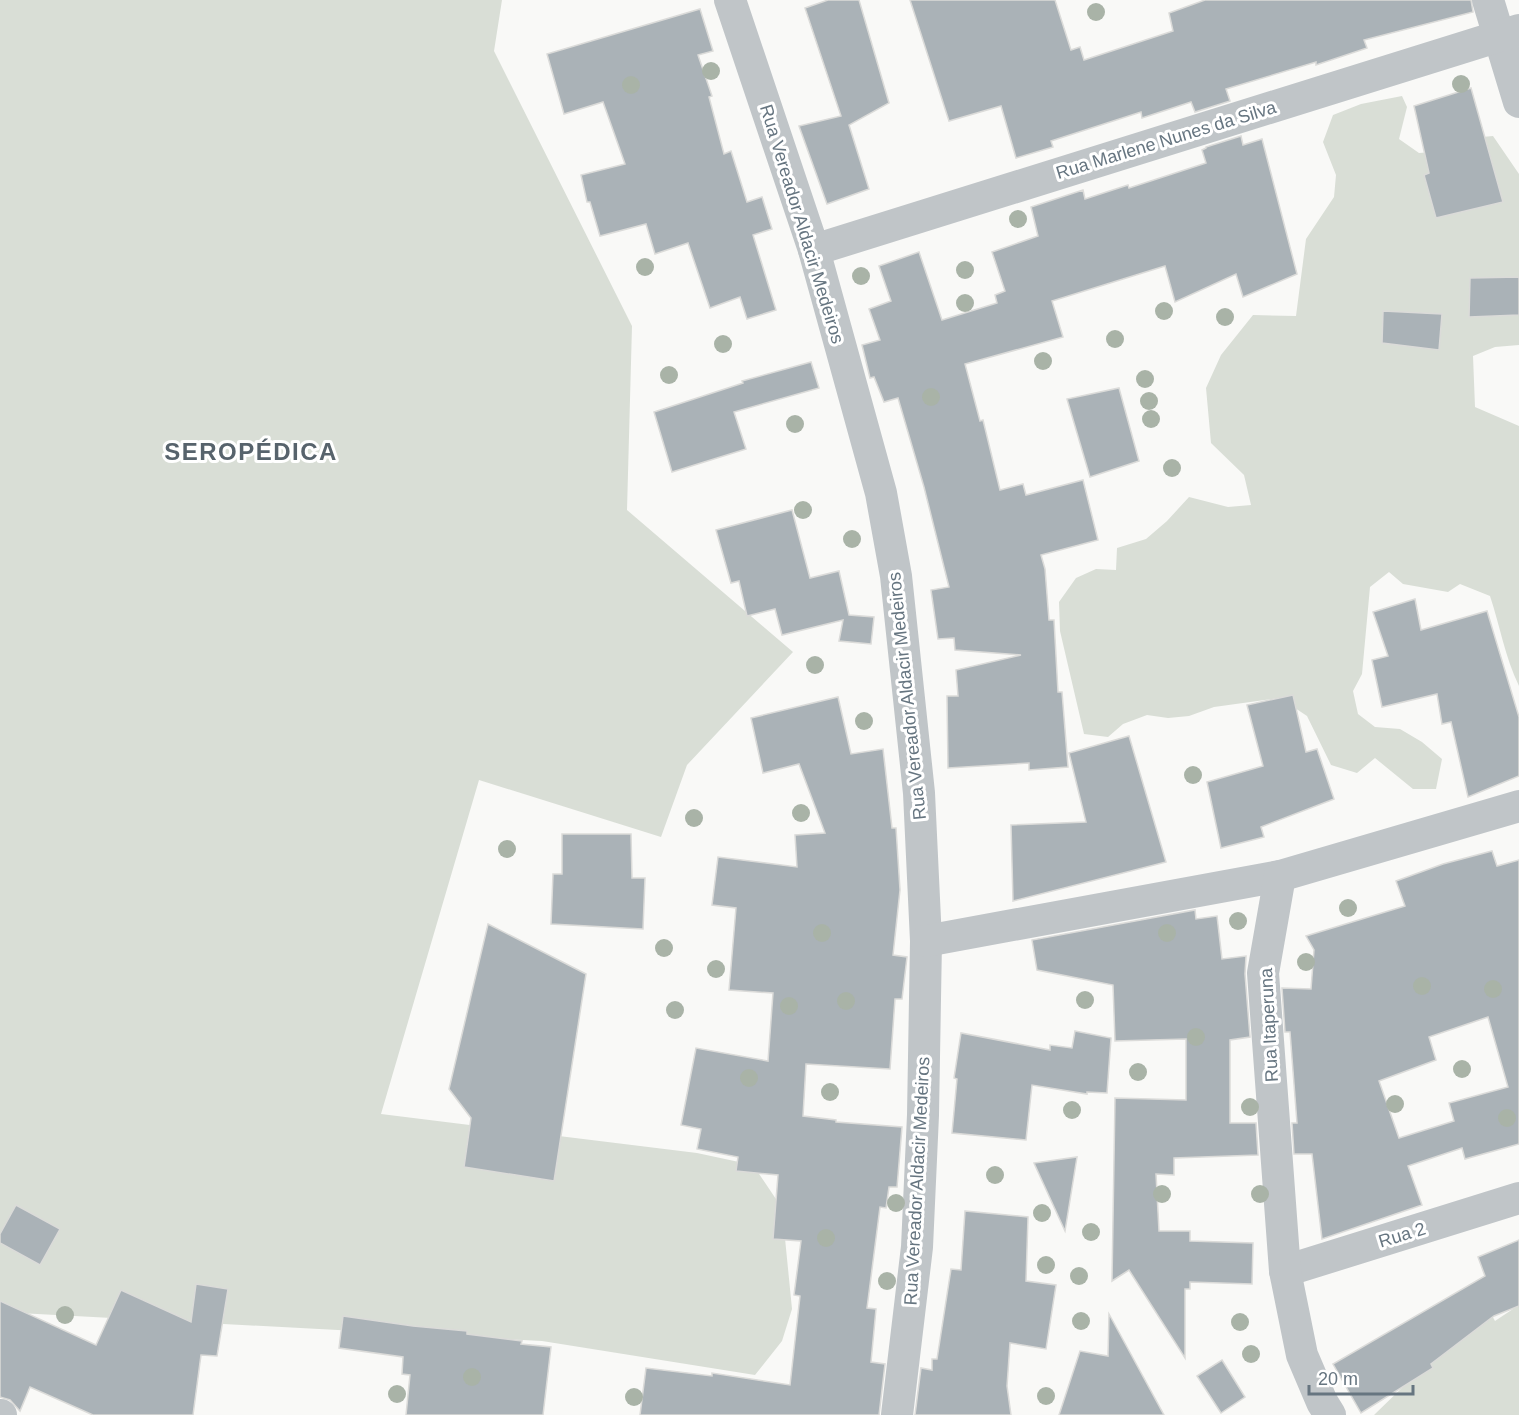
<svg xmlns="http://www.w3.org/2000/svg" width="1519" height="1415" viewBox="0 0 1519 1415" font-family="Arial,sans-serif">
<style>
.green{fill:#d9ded6}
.building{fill:#aab2b7;stroke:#dbdbd9;stroke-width:1.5;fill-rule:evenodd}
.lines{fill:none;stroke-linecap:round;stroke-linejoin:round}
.minor{stroke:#c0c5c8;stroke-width:32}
.tree{fill:#a9b3a7}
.labels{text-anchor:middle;stroke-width:6;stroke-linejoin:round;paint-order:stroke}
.street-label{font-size:18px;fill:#667580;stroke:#fff}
.district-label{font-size:24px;font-weight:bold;letter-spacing:1.5px;fill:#57636c;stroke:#fff}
</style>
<rect width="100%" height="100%" fill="#f9f9f7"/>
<g class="green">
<path d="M0,0H502L494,51L632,326L627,510L793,652L687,765L661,837L479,780L381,1114L697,1153L753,1165L782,1208L792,1309L782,1341L755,1375L542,1341L0,1312Z"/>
<path d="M1402,96L1407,107L1399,139L1419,153L1445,151L1471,138L1493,136L1519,174V345L1495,347L1473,356L1475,407L1519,426V686C1505,657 1500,626 1490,596L1460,584L1448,592L1403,584L1389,572L1370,587L1362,674L1353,691L1358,714L1375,727L1400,729L1422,742L1442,759L1436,789H1413L1375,758L1357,773L1331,765L1307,716L1280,698L1214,707L1189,716L1168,718L1147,715L1123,724L1108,737L1084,734L1060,631L1059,602L1076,578L1096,569L1116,570L1117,548L1146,539L1167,521L1189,497L1228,507L1251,505L1244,475L1211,443L1206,388L1221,355L1253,315L1296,316L1306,239L1334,197L1336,175L1323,142L1333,115L1361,104Z"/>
<path d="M1479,1292L1495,1321L1519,1305V1415H1374L1443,1348Z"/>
</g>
<g class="building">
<path d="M828,0H859L889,103L849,125L869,189L827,204L799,126L841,116L805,8Z"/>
<path d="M910,0H1055L1071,50L1080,47L1084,60L1173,31L1169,13L1205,0H1471L1473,12L1364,40L1367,48L1316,65V62L1226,89L1230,101L1195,112L1191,102L1142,118L1141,112L1051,141L1053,147L1016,158L1001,106L949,121Z"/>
<path d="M700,9L713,51L698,55L712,96L709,97L724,154L731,151L747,202L762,197L772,229L753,235L776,310L747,319L740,297L710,308L688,243L655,254L646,224L600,236L590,202H587L581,175L625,164L603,102L564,114L547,54Z"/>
<path d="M1471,88L1503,202L1436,218L1424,175L1429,173L1414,106Z"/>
<path d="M1241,136L1243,145L1262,139L1297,274L1243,297L1236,274L1175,302L1165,266L1052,301L1063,337L965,364L980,421L983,420L1000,490L1023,484L1026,495L1083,480L1098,540L1041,555L1045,569L1049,620H1054L1058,692H1062L1068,767L1029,770V763L948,768L947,696H958L956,670L1021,655L955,650L954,638L938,639L931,590L949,587L924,487L898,398L884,402L874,377L870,378L862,345L880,340L869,309L891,301L879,266L919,252L942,320L997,303L995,295L1005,291L992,252L1038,236L1031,207L1083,190L1085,199L1128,185L1129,188L1206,163L1202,150L1206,148V147Z"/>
<path d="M1519,277V315L1469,317L1470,278Z"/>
<path d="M1383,311L1442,314L1439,350L1382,343Z"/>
<path d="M811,362L819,388L734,412L746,449L672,472L654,412L743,383L742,381Z"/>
<path d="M1119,388L1139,461L1090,477L1067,399Z"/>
<path d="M792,510L810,578L839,571L849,615L874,617L871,644L839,641L843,620L782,635L775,609L747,616L739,581L731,583L716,530Z"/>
<path d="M1415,599L1421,630L1487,611L1519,717V776L1468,797L1451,722L1442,724L1437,694L1382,707L1372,660L1388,656L1373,612Z"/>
<path d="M1293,695L1306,752L1317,749L1334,799L1261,827L1264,837L1221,848L1207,782L1263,766L1247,705Z"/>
<path d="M838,697L851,754L883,749L892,828H896L900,890L893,955L907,957L902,999H895L890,1069L806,1064L803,1116L836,1120V1122L902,1127L897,1187H889L886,1208L880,1207L867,1308L876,1309L871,1362L885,1364L879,1415H640L646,1368L712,1376V1373L790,1385L800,1296L794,1295L801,1241L773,1239L778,1175L736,1171L738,1157L697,1149L701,1129L681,1125L696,1048L768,1061L773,993L729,990L736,908L712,905L718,857L797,867L795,835L825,833L799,764L763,773L751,718Z"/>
<path d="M1129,736L1166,862L1013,901L1011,825L1086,822L1069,753Z"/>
<path d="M562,834H631L632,878H645L643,929L551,924L553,874H562Z"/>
<path d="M1492,851L1497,866L1519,860V1144L1465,1159L1462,1148L1408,1166L1422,1205L1322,1239L1312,1154H1294L1292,1123H1297L1290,1032H1285L1282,988L1311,989L1314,950L1306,936L1405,906L1396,881L1443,864ZM1488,1017L1508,1087L1449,1103L1454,1121L1399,1138L1379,1081L1436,1060L1429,1037Z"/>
<path d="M1195,910L1196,919L1217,916L1222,959L1246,956L1245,974L1250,1037L1230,1040V1123H1256L1258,1155L1174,1158V1175L1156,1174L1159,1231H1190V1241L1253,1243L1252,1284L1190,1282V1289H1185V1358L1129,1270L1112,1281L1115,1098L1186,1100V1039L1115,1041L1113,985L1037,970L1032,940Z"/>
<path d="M488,924L586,974L554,1181L464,1167L471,1118L449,1089Z"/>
<path d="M1075,1031L1111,1038L1107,1093L1087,1092V1094L1032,1085L1026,1140L952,1133L957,1079L954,1078L961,1033L1050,1050V1045L1072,1048Z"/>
<path d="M1077,1157L1065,1231L1034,1163Z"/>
<path d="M16,1205L60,1229L40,1265L0,1243V1234Z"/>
<path d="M965,1211L1028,1217L1026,1281L1056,1285L1046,1349L1010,1343L1007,1386L1011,1415H915L921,1368L932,1370V1359H937L951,1269L961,1270Z"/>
<path d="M1519,1240V1306L1494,1316L1431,1364L1433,1368L1361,1413L1333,1364L1485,1276L1478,1257Z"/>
<path d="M196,1284L228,1289L217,1356L201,1355L193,1415H93L30,1387L20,1411L10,1400L0,1397V1301L96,1345L121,1290L191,1322Z"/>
<path d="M1109,1314L1164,1415H1059L1080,1351L1108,1356Z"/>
<path d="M343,1316L413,1326L467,1331V1334L522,1341L521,1344L551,1347L543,1415H406L410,1375L402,1374L403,1357L339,1348Z"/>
<path d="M1222,1360L1245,1397L1221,1413L1197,1376Z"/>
</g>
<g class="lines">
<g class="minor">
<path d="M730,0L814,250L881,493L896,576L919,793L926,941L923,1115L917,1247L897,1415"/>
<path d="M1488,0L1519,102"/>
<path d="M814,250L1519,30"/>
<path d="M926,941L1280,876"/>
<path d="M1285,1271L1519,1198"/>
<path d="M0,1415H1"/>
<path d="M1330,1415L1322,1402L1302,1355L1285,1271L1263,973L1280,876L1519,806"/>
</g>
</g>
<g class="tree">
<circle cx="1096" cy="12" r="9"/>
<circle cx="711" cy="71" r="9"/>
<circle cx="1461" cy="84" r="9"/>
<circle cx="631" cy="85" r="9"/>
<circle cx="1018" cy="219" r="9"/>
<circle cx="645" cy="267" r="9"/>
<circle cx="965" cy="270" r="9"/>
<circle cx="861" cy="276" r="9"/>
<circle cx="965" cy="303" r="9"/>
<circle cx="1164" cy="311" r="9"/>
<circle cx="1225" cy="317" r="9"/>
<circle cx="1115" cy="339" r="9"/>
<circle cx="723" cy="344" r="9"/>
<circle cx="1043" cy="361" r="9"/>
<circle cx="669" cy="375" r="9"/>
<circle cx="1145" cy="379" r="9"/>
<circle cx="931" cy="397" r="9"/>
<circle cx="1149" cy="401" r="9"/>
<circle cx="1151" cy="419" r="9"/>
<circle cx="795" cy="424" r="9"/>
<circle cx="1172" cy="468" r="9"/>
<circle cx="803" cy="510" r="9"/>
<circle cx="852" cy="539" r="9"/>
<circle cx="815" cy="665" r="9"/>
<circle cx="864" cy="721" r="9"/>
<circle cx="1193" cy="775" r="9"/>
<circle cx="801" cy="813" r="9"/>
<circle cx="694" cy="818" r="9"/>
<circle cx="507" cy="849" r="9"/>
<circle cx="1348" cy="908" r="9"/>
<circle cx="1238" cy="921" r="9"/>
<circle cx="822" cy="933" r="9"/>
<circle cx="1167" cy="933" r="9"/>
<circle cx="664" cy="948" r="9"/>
<circle cx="1306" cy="962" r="9"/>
<circle cx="716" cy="969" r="9"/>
<circle cx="1422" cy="986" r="9"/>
<circle cx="1493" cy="989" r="9"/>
<circle cx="1085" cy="1000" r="9"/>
<circle cx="846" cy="1001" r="9"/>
<circle cx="789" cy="1006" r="9"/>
<circle cx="675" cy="1010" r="9"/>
<circle cx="1196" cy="1037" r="9"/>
<circle cx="1462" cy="1069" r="9"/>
<circle cx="1138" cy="1072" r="9"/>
<circle cx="749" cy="1078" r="9"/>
<circle cx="830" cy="1092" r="9"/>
<circle cx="1395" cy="1104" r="9"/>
<circle cx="1250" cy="1107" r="9"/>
<circle cx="1072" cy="1110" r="9"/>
<circle cx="1507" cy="1118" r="9"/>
<circle cx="995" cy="1175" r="9"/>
<circle cx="1162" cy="1194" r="9"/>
<circle cx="1260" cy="1194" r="9"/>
<circle cx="896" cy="1203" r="9"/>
<circle cx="1042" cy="1213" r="9"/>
<circle cx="1091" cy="1232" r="9"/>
<circle cx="826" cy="1238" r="9"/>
<circle cx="1046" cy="1265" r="9"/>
<circle cx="1079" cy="1276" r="9"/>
<circle cx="887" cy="1281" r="9"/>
<circle cx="65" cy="1315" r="9"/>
<circle cx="1081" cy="1321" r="9"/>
<circle cx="1240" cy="1322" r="9"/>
<circle cx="1251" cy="1354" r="9"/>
<circle cx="472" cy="1377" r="9"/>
<circle cx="397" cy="1394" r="9"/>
<circle cx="1046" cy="1396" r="9"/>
<circle cx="634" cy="1397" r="9"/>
</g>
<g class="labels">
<g class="street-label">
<text transform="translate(1166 140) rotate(-17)" y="6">Rua Marlene Nunes da Silva</text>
<text transform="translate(802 224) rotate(73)" y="6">Rua Vereador Aldacir Medeiros</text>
<text transform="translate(907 696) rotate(-96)" y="6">Rua Vereador Aldacir Medeiros</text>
<text transform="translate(1269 1025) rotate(-93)" y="6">Rua Itaperuna</text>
<text transform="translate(917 1181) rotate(-87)" y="6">Rua Vereador Aldacir Medeiros</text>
<text transform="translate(1402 1235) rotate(-17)" y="6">Rua 2</text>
</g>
<g class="district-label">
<text x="251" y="460">SEROPÉDICA</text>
</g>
</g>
<path d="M1309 1385v9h104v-9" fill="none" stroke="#667580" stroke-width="3"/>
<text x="1318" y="1385" font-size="18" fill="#667580" stroke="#ffffff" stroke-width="4.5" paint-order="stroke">20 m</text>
</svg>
